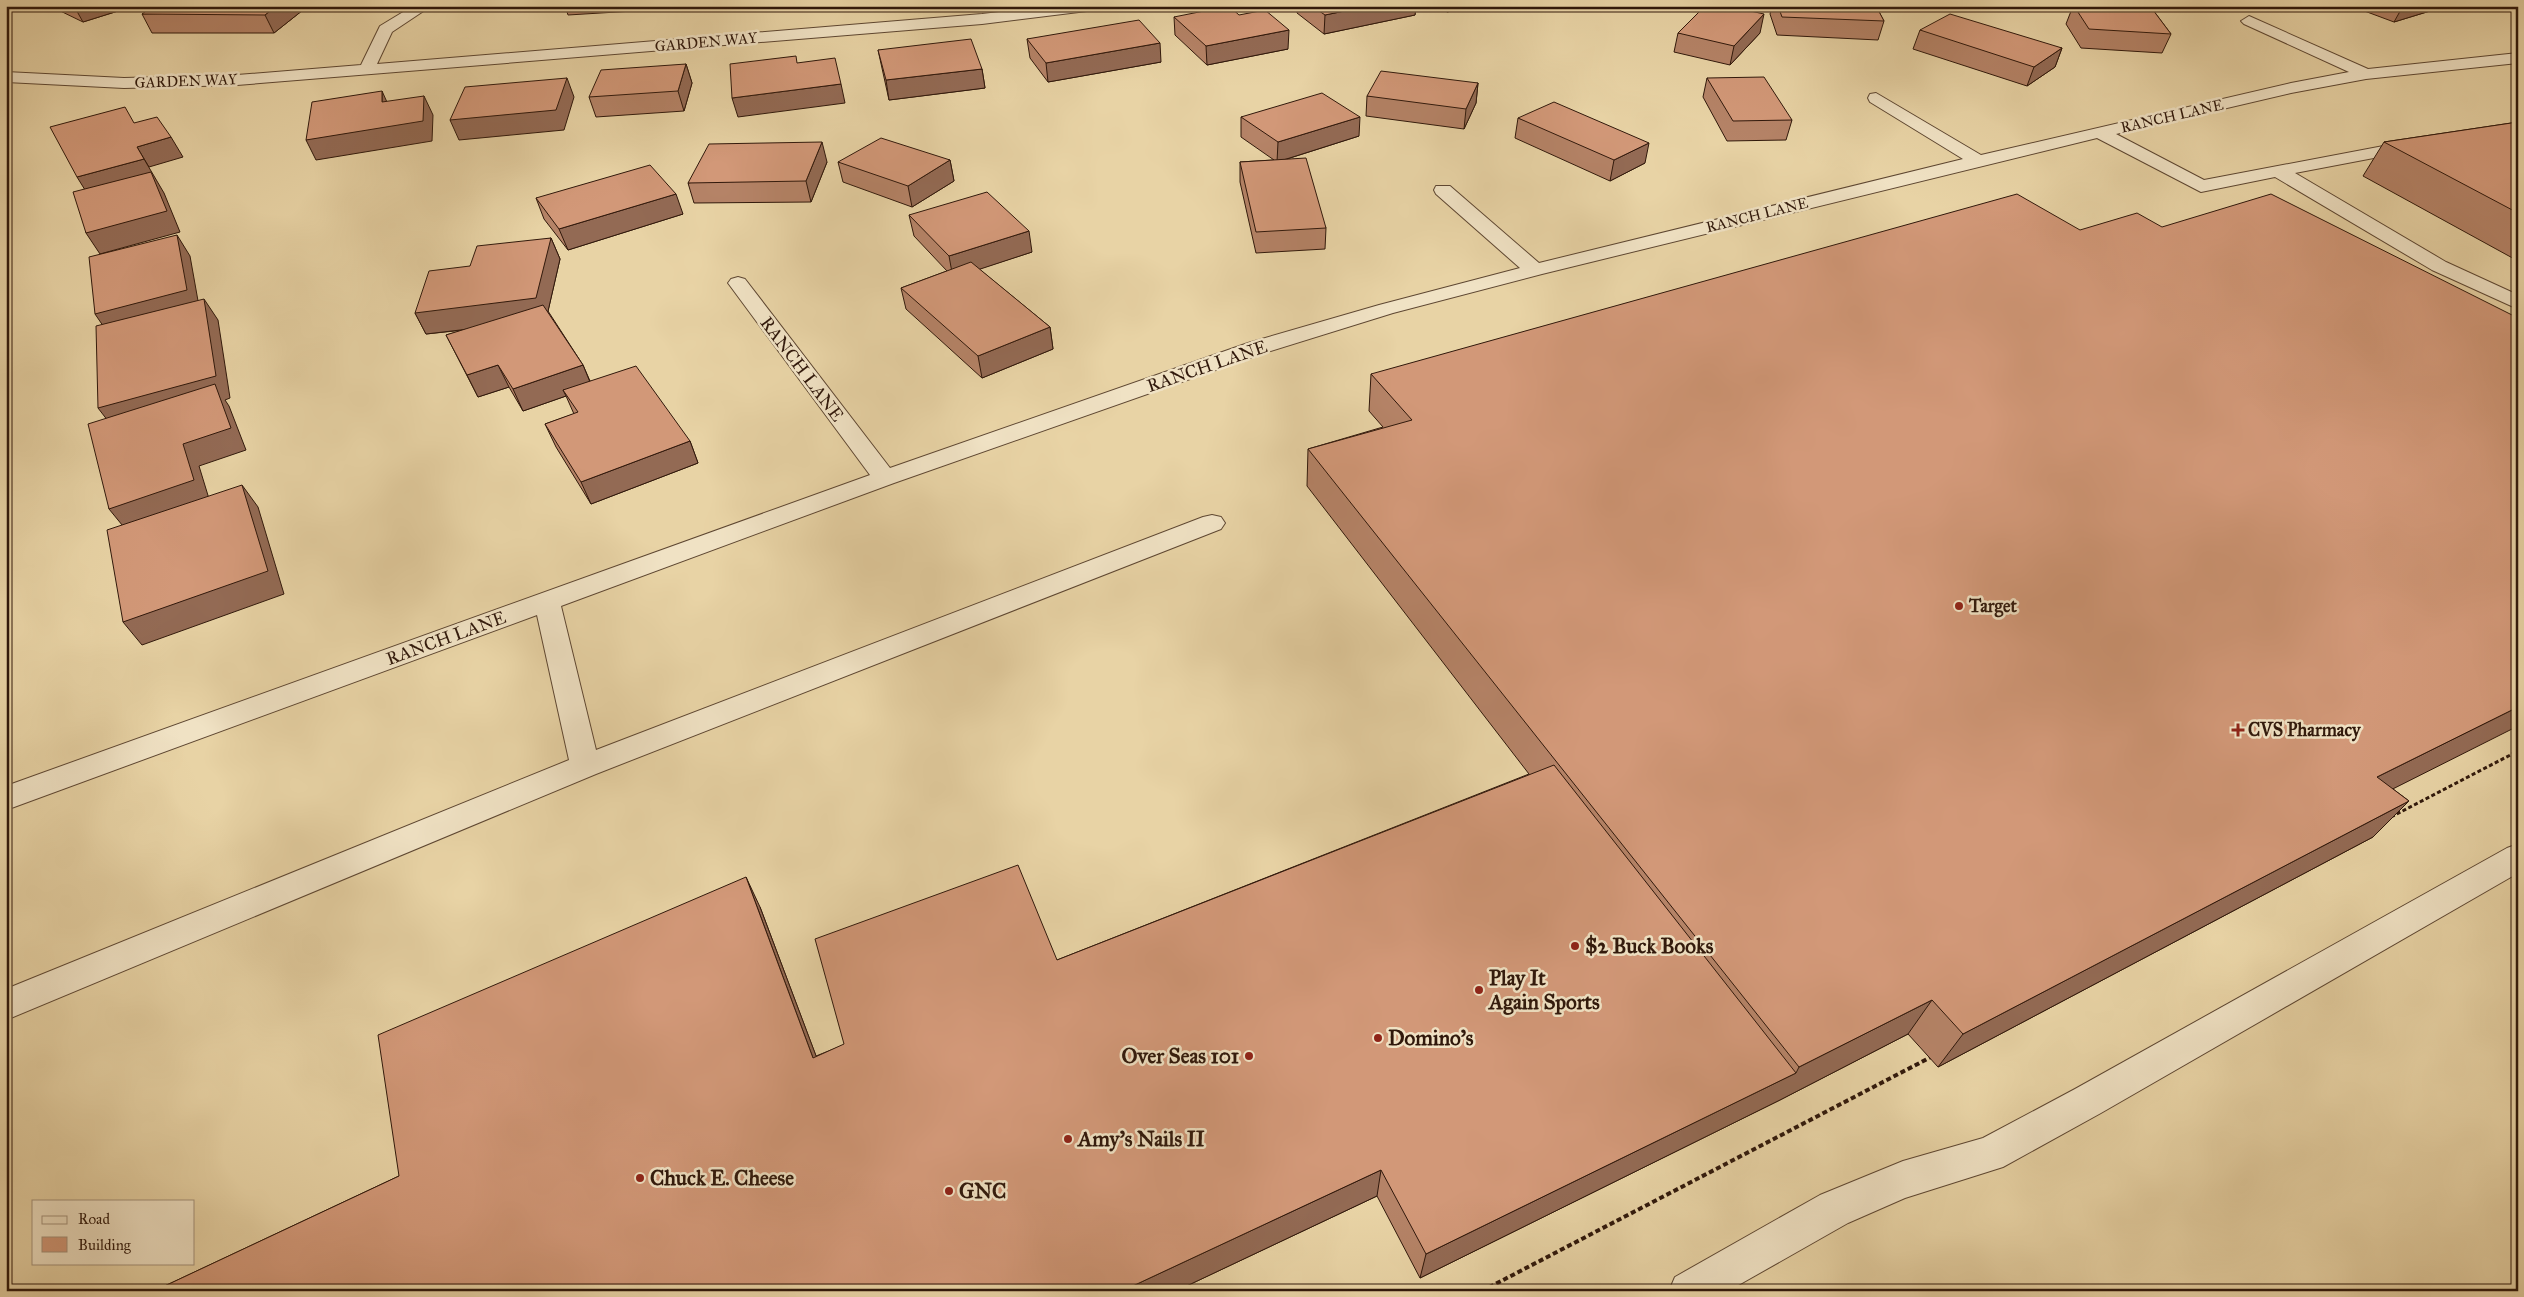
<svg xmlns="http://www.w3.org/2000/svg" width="2524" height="1297" viewBox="0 0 2524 1297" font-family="'IM FELL Great Primer',serif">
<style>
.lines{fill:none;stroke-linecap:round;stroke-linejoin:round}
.minor-casing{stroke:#5e4732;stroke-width:2}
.path-far1{stroke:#30180b;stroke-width:3;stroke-dasharray:4 2.5;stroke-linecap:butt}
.path{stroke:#30180b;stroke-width:4;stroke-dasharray:5 3;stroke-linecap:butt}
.minor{fill:#f0e2c4;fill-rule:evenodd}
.wall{fill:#b58367;stroke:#30180b}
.shaded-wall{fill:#936a54;stroke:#30180b}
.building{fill:#d29878;stroke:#30180b}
.poi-dot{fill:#8f2418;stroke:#f0e2c4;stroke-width:2}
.labels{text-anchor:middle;stroke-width:5;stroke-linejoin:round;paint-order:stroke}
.far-street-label{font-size:15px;fill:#30180b;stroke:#f0e2c4}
.street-label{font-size:18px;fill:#30180b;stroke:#f0e2c4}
.poi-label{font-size:18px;font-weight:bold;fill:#30180b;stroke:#f0e2c4;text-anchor:start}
.near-poi-label{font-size:21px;font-weight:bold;fill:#30180b;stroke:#f0e2c4;text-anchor:start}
</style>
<rect width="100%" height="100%" fill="#e8d3a5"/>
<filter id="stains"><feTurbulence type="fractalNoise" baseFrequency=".004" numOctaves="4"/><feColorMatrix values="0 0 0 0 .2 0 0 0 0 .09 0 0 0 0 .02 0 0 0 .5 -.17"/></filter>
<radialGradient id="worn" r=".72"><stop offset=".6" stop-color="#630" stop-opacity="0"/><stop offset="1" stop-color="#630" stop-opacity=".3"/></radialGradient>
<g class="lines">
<g class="minor-casing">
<g id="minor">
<path d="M413,6H431L392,32L377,64L982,14L1048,6H1094L1087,11L982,24L237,85L124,88L6,82V72L124,78L237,75L361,65L380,26Z"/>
<path d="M2249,16L2368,69L2518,53V63L2366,79L2291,93L2116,134L2204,180L2415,140L2421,141L2424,145L2421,149L2295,173L2446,262L2518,295V309L2432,270L2275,177L2201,192L2097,138L1542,274L1393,313L1264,353L894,483L561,606L596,750L1203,517L1212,515L1221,517L1225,523L1221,529L596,774L6,1020V989L569,760L537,615L6,810V786L870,475L731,287L728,283L731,279L738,277L745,279L890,468L1248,343L1379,305L1520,268L1436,194L1434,190L1436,186H1450L1539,263L1963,159L1870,102L1868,98L1870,94L1876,93L1981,155L2291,83L2349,72L2244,24L2241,21Z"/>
<path d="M2518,844V873L2101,1113L2003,1167L1905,1198L1848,1223L1728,1291H1669L1675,1277L1820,1195L1903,1161L1983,1138L2075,1089L2507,848Z"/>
</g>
</g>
<path class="path-far1" d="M2391,817L2518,751"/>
<path class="path" d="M1482,1291L1931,1057"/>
<use href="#minor" class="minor"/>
</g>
<g class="wall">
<path d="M50,6H134L83,22Z"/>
<path d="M565,6H667L666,9L568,15Z"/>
<path d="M1297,6H1416L1415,15L1324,34L1297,13Z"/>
<path d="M1439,6H1473L1447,12Z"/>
<path d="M1772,6H1876L1884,21L1878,40L1777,35L1770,14Z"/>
<path d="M2073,6H2150L2171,34L2162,53L2081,48L2066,24Z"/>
<path d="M2351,6H2432L2430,11L2394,22Z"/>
<path d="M303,10L274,33H152L142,14Z"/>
<path d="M1174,17L1288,49L1207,65L1175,35Z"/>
<path d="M1920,30L2062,48L2055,67L2027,86L1913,49Z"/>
<path d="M1678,33H1760L1730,65L1674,52Z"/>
<path d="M1027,39L1161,62L1048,82L1030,58Z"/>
<path d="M878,50L982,69L985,88L889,100Z"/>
<path d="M686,64L692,83L684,111L596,117L589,97Z"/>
<path d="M1707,78L1792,120L1786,140L1727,141L1703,97Z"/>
<path d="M1478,83L1476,103L1464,129L1366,116L1367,96Z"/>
<path d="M1241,117L1359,136L1287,159L1326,228L1325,249L1256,253L1240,182V162L1274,160L1241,137Z"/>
<path d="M1518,118L1645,163L1610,181L1515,138Z"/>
<path d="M2518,122V261L2363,176L2384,142Z"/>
<path d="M950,160L954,181L912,207L843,182L838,162Z"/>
<path d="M827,162L811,202L694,203L688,183Z"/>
<path d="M536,198L683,214L568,250L544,219Z"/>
<path d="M909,215L1032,252L979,269L1050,327L1053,349L982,378L906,309L901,288L947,271L914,236Z"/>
<path d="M551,238L560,259L548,311L583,365L590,381L690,441L698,463L591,504L556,447L545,424L574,414L566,396L523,411L509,387L478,397L446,335L464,330L426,334L415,313L470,266Z"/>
<path d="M1371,374L2393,789L2409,801L2373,837L1938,1067L1908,1034L1780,1100L1420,1278L1377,1196L1176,1291H154L399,1176L760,907L816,1056L1057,960L1529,774L1307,486L1308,449L1383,427L1369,411Z"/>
</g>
<g class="shaded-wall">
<path d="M74,6H134L83,22Z"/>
<path d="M276,6H301L303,10L274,33L265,15Z"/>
<path d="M1369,6H1416L1415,15L1324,34L1325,15Z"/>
<path d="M1447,6H1473L1447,12Z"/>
<path d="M2403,6H2432L2430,11L2394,22Z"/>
<path d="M1764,14L1760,33L1730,65L1734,46Z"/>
<path d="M1289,30L1288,49L1207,65L1206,46Z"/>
<path d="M1160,43L1161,62L1048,82L1046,63Z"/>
<path d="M2062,48L2055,67L2027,86L2034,67Z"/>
<path d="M686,64L692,83L684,111L678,91Z"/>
<path d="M982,69L985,88L889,100L886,80Z"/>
<path d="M567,78L574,97L564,130L459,140L450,120Z"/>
<path d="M1478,83L1476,103L1464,129L1466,109Z"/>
<path d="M841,84L845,103L738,117L732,98Z"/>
<path d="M382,91L391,111L382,102Z"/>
<path d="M424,96L433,115L432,141L316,160L306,140Z"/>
<path d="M1360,117L1359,136L1277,162L1278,142Z"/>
<path d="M171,137L183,157L149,167L137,147Z"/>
<path d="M822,142L827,162L811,202L806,181Z"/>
<path d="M1649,143L1645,163L1610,181L1614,160Z"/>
<path d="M144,159L164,193L180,232L100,254L86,233L90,198L77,177Z"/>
<path d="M950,160L954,181L912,207L908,186Z"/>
<path d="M676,194L683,214L568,250L559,229Z"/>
<path d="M1029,231L1032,252L953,278L949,256Z"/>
<path d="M177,235L190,256L200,312L110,336L95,314Z"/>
<path d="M551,238L560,259L546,320L426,334L415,313Z"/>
<path d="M204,299L218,320L230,398L225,400L229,406L246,450L199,466L210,502L127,531L109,509L115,430L98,408Z"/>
<path d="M1050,327L1053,349L982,378L978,356Z"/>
<path d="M498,365L509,387L478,397L467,375Z"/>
<path d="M583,365L592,387L563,390L566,396L523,411L513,389Z"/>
<path d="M690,441L698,463L591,504L581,482Z"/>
<path d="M242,485L258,507L284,594L142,645L123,622Z"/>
<path d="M2518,707V726L2343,814L2377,777Z"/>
<path d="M2409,801L2373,837L1938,1067L1963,1034Z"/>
<path d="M746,877L760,907L827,1085L813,1058Z"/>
<path d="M1932,1000L1908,1034L1780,1100L1420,1278L1426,1254L1796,1073L1799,1067Z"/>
<path d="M1381,1170L1377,1196L1176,1291H1122Z"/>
</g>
<g class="building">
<path d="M153,6H276L265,15L142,14Z"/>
<path d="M1229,6L1239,15L1265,10L1289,30L1206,46L1174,17Z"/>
<path d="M1312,6H1369L1325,15Z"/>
<path d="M1705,6H1728L1764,14L1734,46L1678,33Z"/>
<path d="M1778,6H1876L1884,21L1782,17Z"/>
<path d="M2074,6H2150L2171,34L2089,29Z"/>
<path d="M1950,14L2062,48L2034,67L1920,30Z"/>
<path d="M1139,20L1160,43L1046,63L1027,39Z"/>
<path d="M971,39L982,69L886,80L878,50Z"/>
<path d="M796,56L797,63L835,58L841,84L732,98L730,64Z"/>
<path d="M686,64L678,91L589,97L601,70Z"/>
<path d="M1381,71L1478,83L1466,109L1367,96Z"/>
<path d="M1764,77L1792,120L1733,121L1707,78Z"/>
<path d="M567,78L556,110L450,120L465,87Z"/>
<path d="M382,91V102L424,96L423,121L306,140L312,102Z"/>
<path d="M1322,93L1360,117L1278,142L1241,117Z"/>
<path d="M1554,102L1649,143L1614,160L1518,118Z"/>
<path d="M125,107L134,123L157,117L171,137L137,147L144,159L77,177L50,127Z"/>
<path d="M2518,122V213L2384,142Z"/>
<path d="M881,138L950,160L908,186L838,162Z"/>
<path d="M822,142L806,181L688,183L709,144Z"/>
<path d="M1306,158L1326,228L1256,232L1240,162Z"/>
<path d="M650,165L676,194L559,229L536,198Z"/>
<path d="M151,172L167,211L86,233L73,192Z"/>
<path d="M987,192L1029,231L949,256L909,215Z"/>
<path d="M2017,194L2080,230L2137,213L2162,227L2271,194L2518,318V707L2377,777L2409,801L1963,1034L1932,1000L1799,1067L1308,449L1412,420L1371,374Z"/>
<path d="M177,235L187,290L95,314L89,257Z"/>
<path d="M551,238L536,298L415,313L429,271L470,266L477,246Z"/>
<path d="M971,262L1050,327L978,356L901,288Z"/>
<path d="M204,299L216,376L98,408L96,326Z"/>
<path d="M543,305L583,365L513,389L498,365L467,375L446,335Z"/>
<path d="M636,366L690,441L581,482L545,424L578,412L563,390Z"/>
<path d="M215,384L231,428L183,444L194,480L109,509L88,424Z"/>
<path d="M242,485L268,571L123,622L107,530Z"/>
<path d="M1554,765L1796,1073L1426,1254L1381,1170L1122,1291H154L399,1176L378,1035L746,877L813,1058L844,1044L815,939L1018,865L1057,960Z"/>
</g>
<g class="poi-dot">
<circle cx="1959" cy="606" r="5"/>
<path d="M2235.5 722.5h5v5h5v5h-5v5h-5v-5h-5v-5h5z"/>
<circle cx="1575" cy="946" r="5"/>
<circle cx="1479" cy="990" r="5"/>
<circle cx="1378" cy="1038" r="5"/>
<circle cx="1249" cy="1056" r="5"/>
<circle cx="1068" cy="1139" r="5"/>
<circle cx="640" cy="1178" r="5"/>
<circle cx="949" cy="1191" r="5"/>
</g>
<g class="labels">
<g class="far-street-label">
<text transform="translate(706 42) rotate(-5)" y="5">GARDEN WAY</text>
<text transform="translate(186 81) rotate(-2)" y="5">GARDEN WAY</text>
<text transform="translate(2172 116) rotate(-13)" y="5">RANCH LANE</text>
<text transform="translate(1757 215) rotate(-14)" y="5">RANCH LANE</text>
</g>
<g class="street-label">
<text transform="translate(1207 366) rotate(-19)" y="6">RANCH LANE</text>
<text transform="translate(802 369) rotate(53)" y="6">RANCH LANE</text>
<text transform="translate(446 638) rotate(-20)" y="6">RANCH LANE</text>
</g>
<g class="poi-label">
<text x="1969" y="612">Target</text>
<text x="2248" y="736">CVS Pharmacy</text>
</g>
<g class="near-poi-label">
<text x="1585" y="953">$2 Buck Books</text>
<text x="1489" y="985">Play It<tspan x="1489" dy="24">Again Sports</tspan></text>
<text x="1388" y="1045">Domino's</text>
<text x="1239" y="1063" text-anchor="end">Over Seas 101</text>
<text x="1078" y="1146">Amy's Nails II</text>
<text x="650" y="1185">Chuck E. Cheese</text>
<text x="959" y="1198">GNC</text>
</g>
</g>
<rect width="2524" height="1297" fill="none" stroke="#e8d3a5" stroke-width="25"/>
<rect x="8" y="8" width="2509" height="1282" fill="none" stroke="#30180b" stroke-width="2.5"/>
<rect x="12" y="12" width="2499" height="1272" fill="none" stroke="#30180b"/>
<rect x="32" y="1200" width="162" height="65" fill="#f0e2c4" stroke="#a3917a"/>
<rect x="42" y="1216" width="25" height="8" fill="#f0e2c4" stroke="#a3917a"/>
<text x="78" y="1224" font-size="15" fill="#30180b">Road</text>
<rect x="42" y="1237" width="25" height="15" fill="#d29878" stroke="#a3917a"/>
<text x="78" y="1250" font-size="15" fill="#30180b">Building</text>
<rect width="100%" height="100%" filter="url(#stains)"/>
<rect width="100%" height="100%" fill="url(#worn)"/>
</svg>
